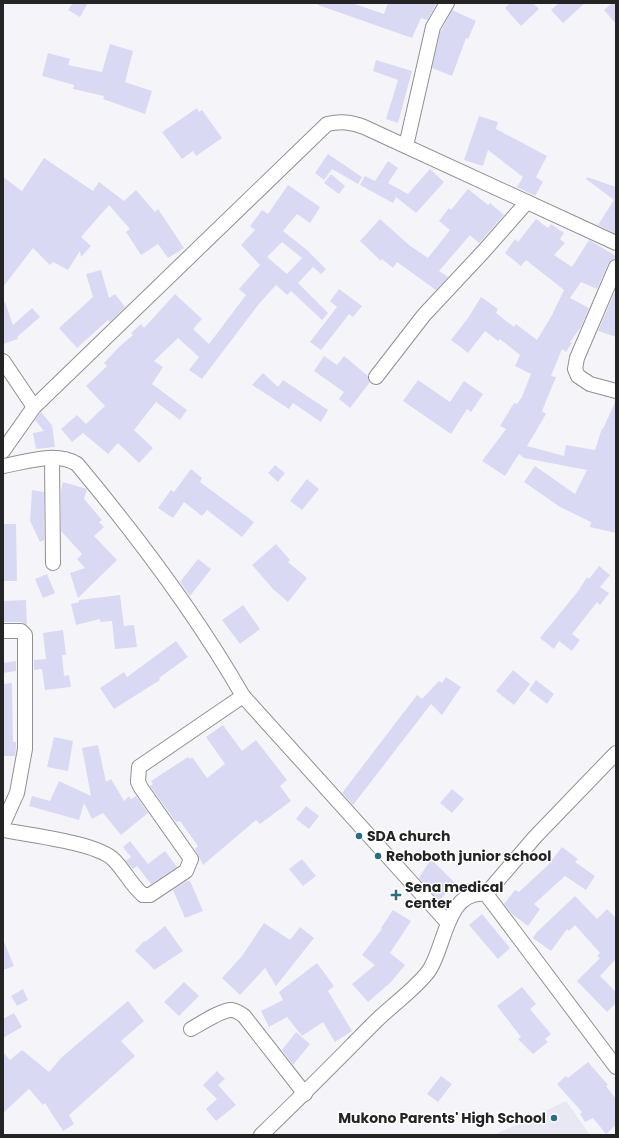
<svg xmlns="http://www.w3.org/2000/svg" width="619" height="1138" viewBox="0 0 619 1138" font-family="Poppins,sans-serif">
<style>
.built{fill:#e8e8f3}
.building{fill:#dad9f4;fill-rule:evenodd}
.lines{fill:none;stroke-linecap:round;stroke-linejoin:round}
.minor-casing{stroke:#909093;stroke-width:16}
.minor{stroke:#fff;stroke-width:14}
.poi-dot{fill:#2b6e7f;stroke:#fff;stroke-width:1.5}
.labels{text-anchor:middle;stroke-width:3;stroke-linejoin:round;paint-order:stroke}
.poi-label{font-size:14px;font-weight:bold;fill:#242425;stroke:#fff;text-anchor:start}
</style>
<rect width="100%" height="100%" fill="#f5f5f9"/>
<path class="built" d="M566,1101L590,1135H494Z"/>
<g class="building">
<path d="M73,3H88L80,17L68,10Z"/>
<path d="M318,3H352L384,14L388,3H437L427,20L421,18L412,38L318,5Z"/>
<path d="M510,3H533L539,9L521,26L505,8Z"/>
<path d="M559,3H585L563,23L551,10Z"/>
<path d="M612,3H616V24L604,10Z"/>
<path d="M452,10L476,21L468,39L466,38L452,76L432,68L440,33Z"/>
<path d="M110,44L133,51L125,82L152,91L145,114L103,99L104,96L73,89L74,85L42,76L48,53L70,59L68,65L102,72Z"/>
<path d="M376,60L412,71L398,123L386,119L398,80L373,71Z"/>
<path d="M197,108L199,112L202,110L222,138L196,156L193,151L182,159L162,132Z"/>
<path d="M479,116L498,122L496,129L547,156L536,177L543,182L535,196L517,187L523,177L488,150L483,166L464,160Z"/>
<path d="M328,154L362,177L358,184L332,169L324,180L315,173Z"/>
<path d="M44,158L93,191L99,182L124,201L136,190L155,212L158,209L184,248L168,258L158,244L141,255L126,232L130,229L109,205L81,237L91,246L81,257L80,251L68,270L53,262L50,265L33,248L3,287V177L22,191Z"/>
<path d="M388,161L398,168L388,183L408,194L430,169L444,182L416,213L396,197L393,203L360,185L365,176L375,181Z"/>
<path d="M331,174L345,186L339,194L324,183Z"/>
<path d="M587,177L616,187V234L598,225L614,200L586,179Z"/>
<path d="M288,185L320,207L310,223L297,214L283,231L307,250L326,269L321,274L313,267L298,283L328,313L322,320L291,291L287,295L276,285L258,305L202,379L189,370L199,357L178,338L154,361L163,367L152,384L187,410L180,420L156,402L134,430L153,448L139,463L118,443L108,454L83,433L72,442L61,429L77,415L86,424L105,406L86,386L107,366L104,363L119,347L133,335L131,333L141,324L144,328L175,294L202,319L193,329L209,344L246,295L239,289L260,265L241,245L255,230L250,226L262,210L268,214ZM282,242L302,258L287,274L267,257Z"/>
<path d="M468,189L488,205L490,203L504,215L479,243L470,235L439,271L448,277L436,290L397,262L393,268L382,259L381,261L360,241L380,219L409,245L428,258L450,230L439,221L449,208L451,210Z"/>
<path d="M536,219L548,228L551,224L564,233L560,239L565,243L554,255L572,267L589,240L616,256V259L611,260L608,264L597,289L581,282L570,298L589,308L581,327L570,342L572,343L566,352L562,349L551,376L556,377L542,411L546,414L527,446L564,456L566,445L595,450L602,428L603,429L616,400V533L590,527L591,522L560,507L524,482L535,466L575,494L587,470L524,458L519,454L505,476L482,461L506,429L500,426L514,403L517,404L522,397L531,374L515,366L520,355L500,339L498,341L485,331L468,353L451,340L468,318L481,297L498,309L496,313L514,327L516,324L537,340L552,315L564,290L526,260L521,266L505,253L515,239L518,242Z"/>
<path d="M101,270L109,298L115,294L125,307L110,322L108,320L77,348L59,328L93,297L86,274Z"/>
<path d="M339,289L362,306L353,317L349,314L321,350L310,342L337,307L330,301Z"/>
<path d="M616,289V337L598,331Z"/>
<path d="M3,302H5L13,325L32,308L40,317L17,337L18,339L3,344Z"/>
<path d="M324,356L337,365L344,356L368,376L370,382L350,408L339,399L344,392L314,371Z"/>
<path d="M263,373L278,387L283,380L328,410L321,422L293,403L289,409L252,385Z"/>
<path d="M418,380L450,402L464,381L483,394L471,412L467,409L451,434L403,401Z"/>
<path d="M41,412L52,425L55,447L36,449L33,433L44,431L35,420Z"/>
<path d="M275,465L285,473L278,482L268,473Z"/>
<path d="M191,469L202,478L200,482L254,522L242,537L207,510L202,516L184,502L173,518L158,508L171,490L174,492Z"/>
<path d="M307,479L319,489L302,510L290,501Z"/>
<path d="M63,482L87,489L84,499L102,520L99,522L104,527L94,536L117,560L78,598L70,573L85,568L77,559L82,554L61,531V491Z"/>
<path d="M32,490L44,492V540L40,542L30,521Z"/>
<path d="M3,524H16L17,581H3Z"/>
<path d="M276,544L290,560L288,562L307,578L288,602L273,589L252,565Z"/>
<path d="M198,559L211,569L190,596L180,582Z"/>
<path d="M599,566L610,575L600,587L609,593L600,605L597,602L572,634L580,640L572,651L559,641L554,649L540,638L579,590L587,577L589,579Z"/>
<path d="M47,574L55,593L43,598L35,579Z"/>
<path d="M120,595L124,626L134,625L137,647L115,649L112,621L100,622V619L76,625L71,604L79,602V600Z"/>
<path d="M26,600L27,625L21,622H3V601Z"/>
<path d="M243,605L260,629L240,644L222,620Z"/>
<path d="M63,630L66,655H62L64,676L69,675L71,687L45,690L42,669L34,670V660L46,659L43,633Z"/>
<path d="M176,641L188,657L159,678L160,680L114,709L100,688L124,672L127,677Z"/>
<path d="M16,661V671L3,673V663Z"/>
<path d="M513,670L530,684L514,705L496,691Z"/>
<path d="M446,677L461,687L442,715L431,704L353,805L342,793L417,695L422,699L439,681L442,683Z"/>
<path d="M536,680L554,694L547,704L529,690Z"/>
<path d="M12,683L13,742H16V748L15,756H3V684Z"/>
<path d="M223,725L242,751L256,740L287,780L280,786L291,801L260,824L256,820L203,865L195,849L198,846L180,821L176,822L150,786L153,784L151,781L188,757L190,759L192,757L207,778L225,764L206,737Z"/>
<path d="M54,737L73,741L68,771L47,767Z"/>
<path d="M98,745L106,782L111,779L124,801L129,796L131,799L136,796L148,813L121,835L103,813L92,819L84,803L79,820L29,806L32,796L50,801L59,781L91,796L82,748Z"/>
<path d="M452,789L464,799L452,813L440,803Z"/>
<path d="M306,806L319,816L309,829L296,819Z"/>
<path d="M130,841L148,864L165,851L177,867L151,884L137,866L133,869L126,861L131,857L123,847Z"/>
<path d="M562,847L578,859L575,862L595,876L586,890L565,876L534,904L540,909L528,926L512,914L504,904L515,890L519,892L548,865Z"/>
<path d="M302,859L316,876L303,886L289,869Z"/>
<path d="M431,859L455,883L439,901L419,878Z"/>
<path d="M187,881H190L203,911L185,918L173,890Z"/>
<path d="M575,896L597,919L607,909L616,918V959L600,976L616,992V1003L607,1012L577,981L600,958L597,956L600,953L575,925L569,931L567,929L551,951L533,938L536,933Z"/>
<path d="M393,910L411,921L390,953L405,965L391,982L368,1002L352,984L375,965L362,955L382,929L381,928Z"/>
<path d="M482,914L510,948L498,959L469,925Z"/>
<path d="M264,923L290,940L300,927L314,938L276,986L265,968L240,995L222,978L242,956Z"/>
<path d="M165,926L183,951L154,970L148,963L135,951L144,941L145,942Z"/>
<path d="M3,939L14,966L3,970Z"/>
<path d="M317,963L334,986L328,991L352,1031L335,1042L323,1022L302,1036L287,1017L269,1027L261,1011L283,1000L279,992Z"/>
<path d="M184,982L199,996L179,1016L164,1002Z"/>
<path d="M522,987L536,1004L530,1009L551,1034L545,1039L548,1042L533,1054L518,1039L521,1037L497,1006Z"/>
<path d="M23,989L28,1000L17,1006L11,996Z"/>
<path d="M128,1001L144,1021L121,1041L135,1056L69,1115L74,1124L63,1131L45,1103L43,1105L29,1089L3,1113V1052L10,1060L22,1050L49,1072L62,1057Z"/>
<path d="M14,1013L22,1027L3,1038V1019Z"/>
<path d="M296,1032L310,1044L293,1065L282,1050Z"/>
<path d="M588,1062L608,1085L606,1086L616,1099V1125L606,1134L593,1118L585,1122L580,1114L582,1112L557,1084L566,1076L568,1078Z"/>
<path d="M217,1071L225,1079L218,1085L236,1105L216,1121L206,1109L217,1099L203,1085Z"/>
<path d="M441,1076L452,1084L438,1102L427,1094Z"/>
</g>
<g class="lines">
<g class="minor-casing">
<g id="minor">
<path d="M406,146L433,27L447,3"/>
<path d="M616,267L577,358L575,369L578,376L590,384L616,391"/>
<path d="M3,361L34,407"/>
<path d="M376,377L424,315L483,252L527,202"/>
<path d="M3,451L34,407L327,124C341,121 351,122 364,127L616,243"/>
<path d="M52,458L53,563"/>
<path d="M3,466C27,462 55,451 77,464C138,537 196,614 243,696L447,922"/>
<path d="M3,631H21L25,635V749L17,793L3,824"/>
<path d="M3,830C29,835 98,843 114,860C125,871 131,885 143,895H150L186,871L191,859L141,788L138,782L139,767L243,696"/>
<path d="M486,894L535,837L616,753"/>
<path d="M191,1029C200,1024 223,1009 232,1010C237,1011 240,1013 244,1016L305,1094"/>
<path d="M261,1135C300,1098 337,1060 375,1022C392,1005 413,991 428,972C445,950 446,888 486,894L616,1067"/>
</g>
</g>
<use href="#minor" class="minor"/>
</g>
<g class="poi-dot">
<circle cx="359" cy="836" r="4"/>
<circle cx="378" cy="856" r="4"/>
<path d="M394 889h4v4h4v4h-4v4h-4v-4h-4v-4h4z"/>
<circle cx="554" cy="1118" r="4"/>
</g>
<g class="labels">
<g class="poi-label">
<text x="367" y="841">SDA church</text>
<text x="386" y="861">Rehoboth junior school</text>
<text x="405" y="892">Sena medical<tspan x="405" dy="16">center</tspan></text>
<text x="546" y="1123" text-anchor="end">Mukono Parents' High School</text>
</g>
</g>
<rect width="619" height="1138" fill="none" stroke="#242425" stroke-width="8"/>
</svg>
